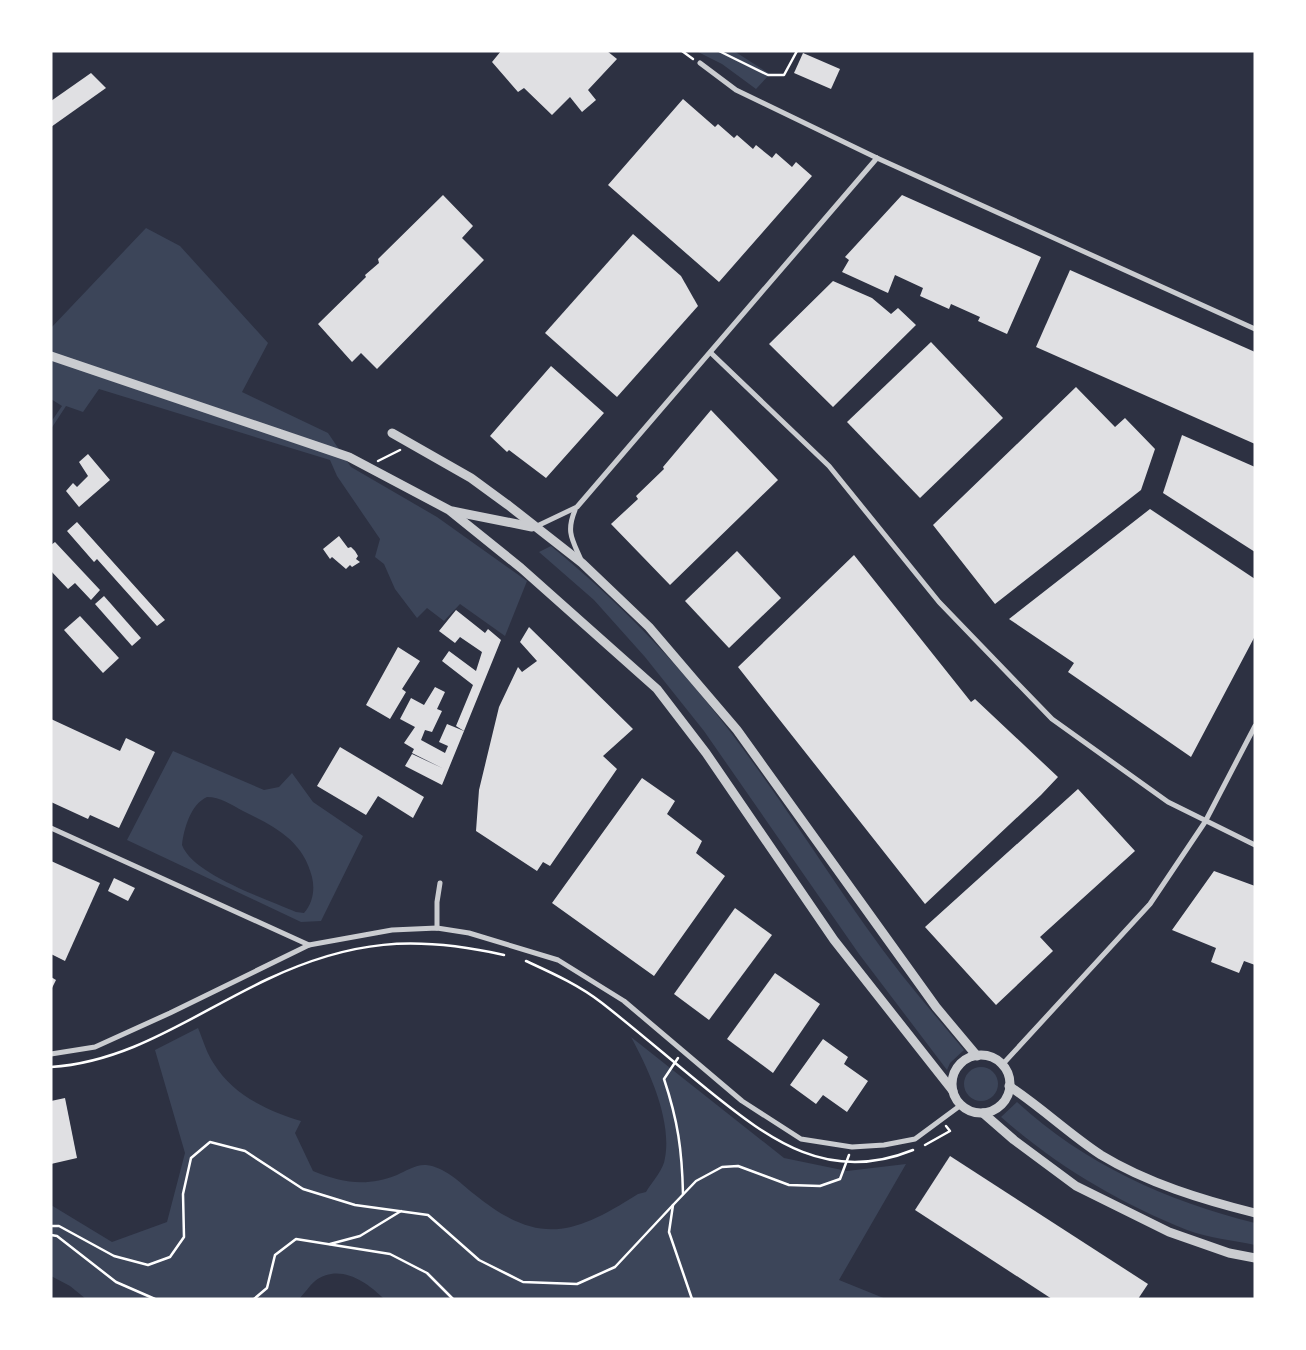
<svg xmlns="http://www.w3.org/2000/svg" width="1306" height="1350" viewBox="0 0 1306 1350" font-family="'Space Grotesk',sans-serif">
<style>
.green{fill:#3c4559;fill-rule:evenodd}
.building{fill:#e0e0e3}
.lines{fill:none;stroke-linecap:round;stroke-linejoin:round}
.path{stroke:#fff;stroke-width:2.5}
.minor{stroke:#caccd0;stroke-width:5}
.tertiary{stroke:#caccd0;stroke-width:9}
</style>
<rect width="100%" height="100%" fill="#2d3142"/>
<g class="green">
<path d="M696,51H734L770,74L756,89L722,64Z"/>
<path d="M146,228L180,246L268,343L242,392L328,433L351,467L437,517L527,581L505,636L460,604L444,621L427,608L417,618L395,589L384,564L375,557L380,539L337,476L330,460L99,389L83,412L66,406L51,429V422L62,406L51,399V328Z"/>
<path d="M551,546C628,609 697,683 754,764C804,833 849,907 901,974C922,1000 943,1025 964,1050L950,1063L947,1070L859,954L704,731L645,657L594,600L539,552Z"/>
<path d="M173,751L264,790L279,787L292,773L313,802L363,836L321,921L301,922L127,840ZM207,797C220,797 232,805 243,811C274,826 303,840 312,877C315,889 313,903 304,913L296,912C267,899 193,875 182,845C184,828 191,804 207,797Z"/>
<path d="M198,1028C203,1040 207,1054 214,1064C233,1095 268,1111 301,1121L295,1133L313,1171C342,1183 367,1187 397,1175C405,1171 417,1164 426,1165C445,1167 459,1182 474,1194C538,1246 572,1236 638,1194L646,1192C652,1182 664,1169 665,1158C672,1120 649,1070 631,1037L784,1158L847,1171L906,1164L839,1280L886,1299H384C366,1281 339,1263 315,1281C309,1286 305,1293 299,1299H86L70,1286L51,1276V1205L112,1242L167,1222L185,1153L155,1050Z"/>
<circle cx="981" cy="1084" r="17"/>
<path d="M1017,1102C1084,1164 1167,1201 1255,1223V1245C1233,1240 1208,1238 1187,1230C1119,1203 1055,1165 1001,1117Z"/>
</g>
<g class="building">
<path d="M501,51H607L617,59L588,90L596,100L582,112L570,97L552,115L524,88L518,92L492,62Z"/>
<path d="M803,53L840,69L831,89L794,73Z"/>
<path d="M91,73L106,88L51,127V101Z"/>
<path d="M683,99L715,127L718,124L734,138L737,135L753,149L756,145L772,158L776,153L792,167L796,162L812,176L719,282L608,185Z"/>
<path d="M443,195L473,226L462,238L484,260L377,369L361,353L352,362L318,324L366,277L365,275L379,263L378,259Z"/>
<path d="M902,195L1041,257L1007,334L978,321L980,317L951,304L949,309L920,296L923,288L895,275L888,293L842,272L849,260L845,257Z"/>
<path d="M633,234L681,276L698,306L617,397L545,333Z"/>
<path d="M1070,270L1255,352V444L1036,347Z"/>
<path d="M833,281L872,298L891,314L898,308L916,325L833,407L769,344Z"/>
<path d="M931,342L1003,418L920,498L847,422Z"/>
<path d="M551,366L604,413L546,478L509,450L507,452L490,436Z"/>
<path d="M1076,387L1115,427L1125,418L1155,449L1141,490L995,604L933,525Z"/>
<path d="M711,410L778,480L670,585L611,524L638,499L636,496L664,469L663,467Z"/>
<path d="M1182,435L1255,467V552L1163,493Z"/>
<path d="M88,454L110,480L79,507L66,491L73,483L77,487L88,476L79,462Z"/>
<path d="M1150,509L1255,579V636L1191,757L1068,672L1074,663L1009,619Z"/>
<path d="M77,522L165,620L157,626L97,559L94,562L67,531Z"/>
<path d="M339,536L348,548L351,547L355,551L358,556L356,559L360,562L352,567L350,565L346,569L332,557L330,559L323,549Z"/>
<path d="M55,542L100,590L91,600L75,583L68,589L51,571V545Z"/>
<path d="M737,551L781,598L729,648L685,601Z"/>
<path d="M854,555L971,702L975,699L1058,777L1041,795L925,904L738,667Z"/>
<path d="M104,596L141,638L132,646L95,604Z"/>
<path d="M456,610L485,633L488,629L501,640L464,731L456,726L473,685L442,661L449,651L476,671L482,652L460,637L455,643L439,631Z"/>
<path d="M80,616L119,658L103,673L64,630Z"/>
<path d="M529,627L633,729L603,756L617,769L550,866L543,862L537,871L476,831L479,790L499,707L518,667L522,672L537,661L520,642Z"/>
<path d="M398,647L420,661L402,689L406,692L390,719L366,705Z"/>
<path d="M435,687L445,692L437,709L442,711L432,732L425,730L421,740L445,753L448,746L439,742L447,724L464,731L442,785L405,766L412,754L442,768L412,753L414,749L404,743L415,727L400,719L411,698L424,705Z"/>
<path d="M51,719L120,751L126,738L155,752L119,828L90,815L88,819L51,802Z"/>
<path d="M340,747L424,797L413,818L378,796L366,815L317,786Z"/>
<path d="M642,778L675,801L667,814L702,841L696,853L725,876L654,976L552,903Z"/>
<path d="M1078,789L1135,851L1040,937L1053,951L996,1005L925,927Z"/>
<path d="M51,861L100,883L65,961L51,954Z"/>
<path d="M1214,871L1255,886V965L1244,961L1239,973L1211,962L1216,948L1172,930Z"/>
<path d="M114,878L135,888L128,901L108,891Z"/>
<path d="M735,908L772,935L709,1020L674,994Z"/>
<path d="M775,973L820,1004L773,1073L727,1039Z"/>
<path d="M51,977L56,980L51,990Z"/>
<path d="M823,1039L848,1057L844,1064L868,1081L847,1112L823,1095L816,1104L790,1085Z"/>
<path d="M65,1098L77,1158L51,1164V1101Z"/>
<path d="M950,1156L1148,1284L1138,1299H1052L915,1210Z"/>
</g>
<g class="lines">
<g class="path">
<path d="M682,51L693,59"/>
<path d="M719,51L768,75H784L797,51"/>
<path d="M378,461L400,450"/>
<path d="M526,961C552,973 579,985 602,1003C638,1031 672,1061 708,1090C771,1141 829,1184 913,1150"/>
<path d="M678,1058L664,1079C678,1121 682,1150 683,1194"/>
<path d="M51,1067C132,1062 197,1012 268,979C351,940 414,935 504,955"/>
<path d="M925,1145L950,1131L946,1126"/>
<path d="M51,1226H59L114,1256L148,1265L170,1257L184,1237L183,1194L191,1158L210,1142L245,1151L303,1189L355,1205L428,1215L479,1260L523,1282L577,1284L615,1267L673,1205"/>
<path d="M51,1235L57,1236L116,1282L155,1299"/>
<path d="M330,1244L360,1236L401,1211"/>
<path d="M254,1299L267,1288L275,1255L296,1239L390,1254L427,1273L453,1299"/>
<path d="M692,1299L669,1232L673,1205L696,1181L722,1167L738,1166L789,1185L820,1186L840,1179L849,1155"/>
</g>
<g class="minor">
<path d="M700,63L736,90L877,158L1255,329"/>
<path d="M711,353L829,466L939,602L1052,719L1168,802L1255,845"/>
<path d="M575,510C566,532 572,539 581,560"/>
<path d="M535,527L577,507L877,158"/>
<path d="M51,828L309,945"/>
<path d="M437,928V902L440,883"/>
<path d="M51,1054L95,1047L170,1013L309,945L392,930L437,928L469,933L558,960L624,1001L742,1101L801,1139L852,1147L884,1145L915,1139L961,1105"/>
<path d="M1002,1065L1150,904L1205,822L1255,726"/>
</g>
<g class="tertiary">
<path d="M51,356L349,457L449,510L521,568L657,689L706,753L834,940L953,1091"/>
<path d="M392,433L471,478L508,505L582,563L649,627L737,730L936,1007L977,1056"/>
<path d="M452,511L532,527"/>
<circle cx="981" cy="1084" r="29"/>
<path d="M1009,1086C1041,1107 1069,1134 1101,1155C1147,1183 1203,1200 1255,1213"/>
<path d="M983,1113L1014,1140L1076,1186L1169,1232L1229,1253L1255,1258"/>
</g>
</g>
<rect width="1306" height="1350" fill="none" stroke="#ffffff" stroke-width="105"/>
</svg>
